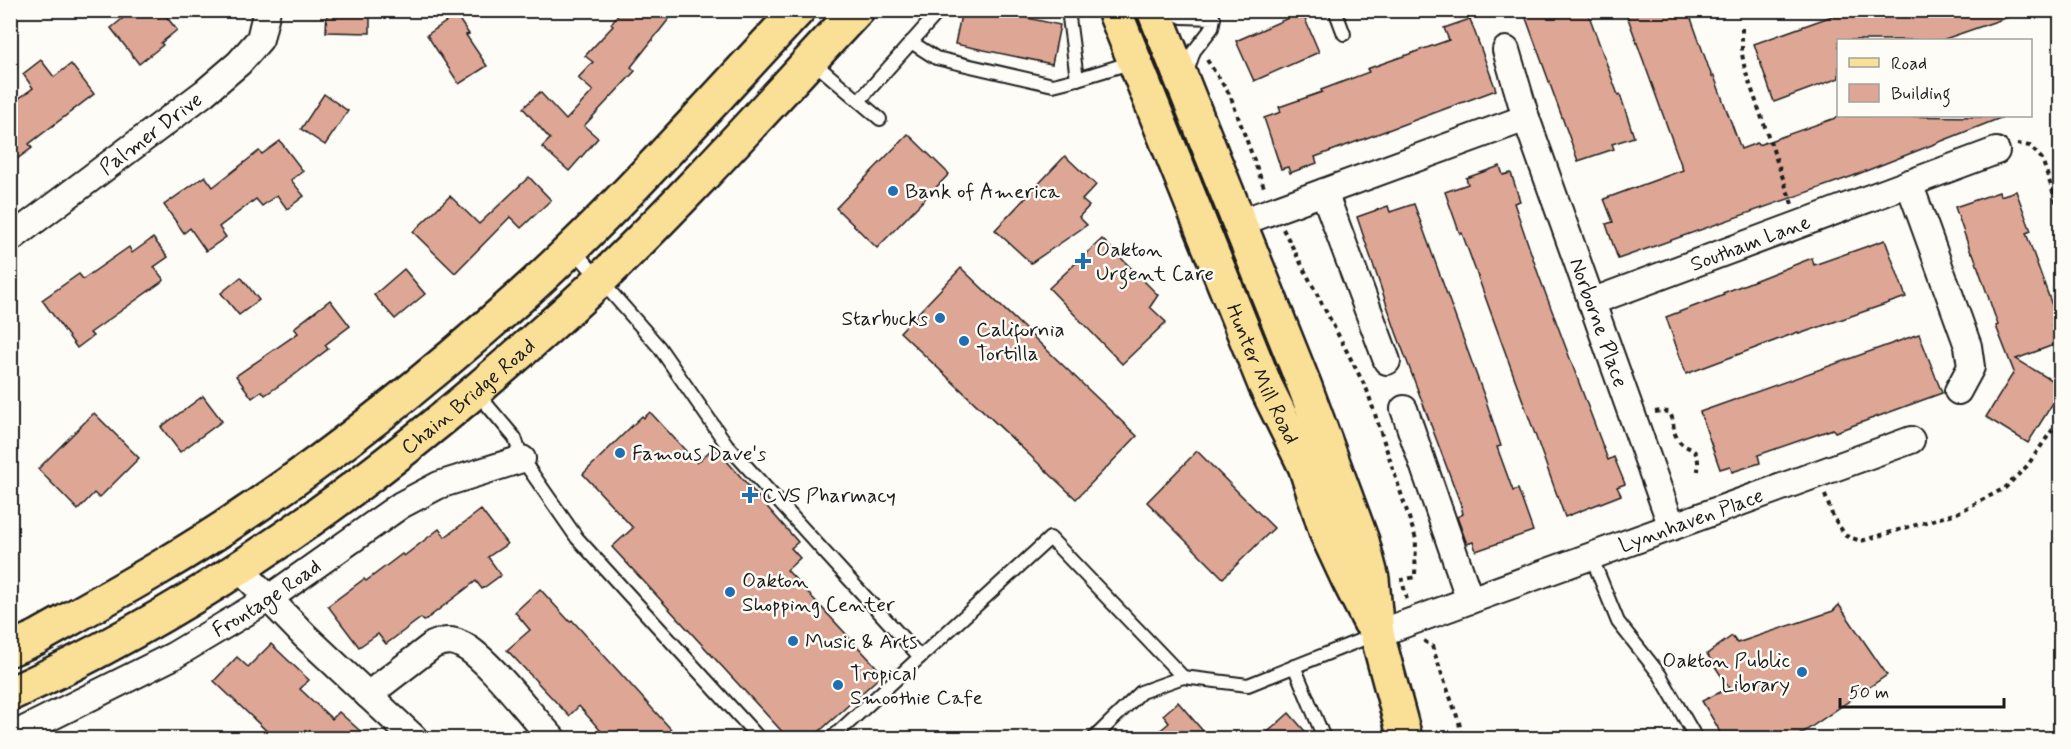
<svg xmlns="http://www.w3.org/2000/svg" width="2071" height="749" viewBox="0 0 2071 749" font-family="Mynerve,sans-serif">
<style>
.building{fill:#dea795;stroke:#1c1c1c;stroke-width:1.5}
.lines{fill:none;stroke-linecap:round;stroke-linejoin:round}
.service-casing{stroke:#1c1c1c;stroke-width:16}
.minor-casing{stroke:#1c1c1c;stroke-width:30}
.primary-casing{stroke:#1c1c1c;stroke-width:38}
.path{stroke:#1c1c1c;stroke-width:4;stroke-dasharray:4.5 4.5;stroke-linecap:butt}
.service{stroke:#fdfcf7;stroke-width:12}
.minor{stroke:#fdfcf7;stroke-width:26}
.primary{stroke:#fadf96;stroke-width:33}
.poi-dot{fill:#1f6fb2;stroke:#fdfcf7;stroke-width:2}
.labels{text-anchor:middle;stroke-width:5;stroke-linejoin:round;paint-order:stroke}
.street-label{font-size:21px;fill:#1c1c1c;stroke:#fdfcf7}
.poi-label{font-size:21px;fill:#1c1c1c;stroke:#fdfcf7;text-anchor:start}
</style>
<rect width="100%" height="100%" fill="#fdfcf7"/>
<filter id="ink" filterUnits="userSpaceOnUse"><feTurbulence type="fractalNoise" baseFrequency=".0167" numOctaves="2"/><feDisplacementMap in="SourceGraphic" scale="12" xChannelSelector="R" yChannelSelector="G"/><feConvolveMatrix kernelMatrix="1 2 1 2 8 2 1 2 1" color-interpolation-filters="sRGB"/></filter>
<g filter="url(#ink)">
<g class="building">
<path d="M133,10H161L177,30L161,43L163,45L139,64L111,28Z"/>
<path d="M327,10L370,12V33L326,32Z"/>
<path d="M621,10H676L631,67L635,71L584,126L598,138L569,171L542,147L550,139L523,108L540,92L566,120L593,91L578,78L593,62L585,56L613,26L611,24Z"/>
<path d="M962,10H991L1060,25L1052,64L955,44Z"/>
<path d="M1523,10H1587L1618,95L1620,94L1634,137L1612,144L1614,149L1578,161Z"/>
<path d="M1625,10H1688L1712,77L1714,76L1741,149L1757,143L1758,145L1841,116L2003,117L1853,176L1618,259L1606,224L1613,222L1604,199L1683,170Z"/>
<path d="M1849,10H2019L2020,13L1942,40H1839V78L1774,102L1754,44Z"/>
<path d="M1302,12L1319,52L1254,81L1236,41Z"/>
<path d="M456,15L469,34L466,35L487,66L459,84L427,35Z"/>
<path d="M1470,19L1496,90L1315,157L1317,163L1290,173L1288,167L1281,169L1264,118L1281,112L1279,107L1322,92L1321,90L1369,72L1367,69L1449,40L1444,28Z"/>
<path d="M41,60L54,77L71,64L94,94L29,144L32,148L10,164V105L33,88L23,74Z"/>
<path d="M324,94L348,111L325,145L301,129Z"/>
<path d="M908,134L949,174L877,248L836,208Z"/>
<path d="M280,141L303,171L291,180L304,196L287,209L277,195L262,206L256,199L219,227L226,237L206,251L190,228L184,233L164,205L205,176L213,187L259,151L262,154Z"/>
<path d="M1065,156L1096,185L1082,200L1089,206L1079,217L1087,225L1031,263L995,230Z"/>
<path d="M1500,166L1503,175L1511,173L1520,201L1514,203L1539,276L1608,460L1614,457L1625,484L1617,487L1621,495L1565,517L1462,233L1460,234L1445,192L1468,184L1466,178Z"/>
<path d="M529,177L551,200L521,228L510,217L455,273L413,232L450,196L479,224Z"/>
<path d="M2016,191L2031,231L2026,233L2058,322L2052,325L2059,343L2016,359L2061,386V390L2028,443L1986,417L2014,372L1996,326L1998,325L1973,253H1971L1955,207L1999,192L2000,196Z"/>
<path d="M1414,204L1486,401L1501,446L1497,447L1513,491L1518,489L1533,531L1476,551L1473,542L1467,544L1457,517L1463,514L1461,505L1396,332L1357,217L1388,206L1390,212Z"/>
<path d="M153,238L168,257L154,267L164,280L90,333L93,336L77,348L42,300L79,274L83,279L129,247L132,253Z"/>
<path d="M1102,239L1158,295L1150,307L1166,322L1122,364L1049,288Z"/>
<path d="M1885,240L1906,297L1799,334L1798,332L1686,374L1666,317L1724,295L1723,293L1812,258L1814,265Z"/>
<path d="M961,268L1137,436L1076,499L900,332Z"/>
<path d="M404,269L425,294L395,319L374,295Z"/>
<path d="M241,277L259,300L239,315L221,293Z"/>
<path d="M330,300L350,326L325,345L328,349L293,376L265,395L262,391L252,398L236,376L298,333L294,328Z"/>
<path d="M1919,334L1942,393L1835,432L1833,429L1758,455L1760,463L1732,472L1730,466L1720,469L1700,412Z"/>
<path d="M203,396L222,421L180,452L161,427Z"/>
<path d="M650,412L697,463L714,447L733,468L798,542L791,548L800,558L787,570L883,674L812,738H788L612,547L633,528L583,474L642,416L644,418Z"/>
<path d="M94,413L139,458L99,498L94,493L78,510L38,469Z"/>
<path d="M1197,451L1274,528L1223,578L1147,502Z"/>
<path d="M481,510L507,544L488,557L501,575L482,589L476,581L424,621L421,618L386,644L378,634L359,647L328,606L364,579L366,581L402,554L404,556L439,529L445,537Z"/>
<path d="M540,589L570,622L572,620L679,738H607L579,706L569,716L523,667L507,650L530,630L515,612Z"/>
<path d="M1839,605L1887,675L1795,738H1722L1717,726L1702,701L1729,688L1707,654L1732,636L1737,643L1833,611Z"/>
<path d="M271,644L309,680L300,689L332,719L339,712L368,738H274L214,681L237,657L248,667Z"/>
<path d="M1178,702L1209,738H1151L1169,723L1163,715Z"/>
<path d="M1289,713L1311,738H1261Z"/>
</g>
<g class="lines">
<g class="service-casing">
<g id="service">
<path d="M1168,10L1182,17L1214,18L1212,28L1194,51L1186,75"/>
<path d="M1335,10L1344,34"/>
<path d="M911,42L936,58L1053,85L1077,79L1068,10"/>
<path d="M812,61L880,119"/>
<path d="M1077,79L1133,62"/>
<path d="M859,101L940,10"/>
<path d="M573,249L659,347L727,445L920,657L1050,538L1183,677L1248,685L1376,634"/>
<path d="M477,393L515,438L522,459L577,538L759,738"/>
<path d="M1591,556L1618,622L1660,675L1696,738"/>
<path d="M1294,666L1324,738"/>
<path d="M832,738L920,657"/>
<path d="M1094,738L1141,692L1183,677"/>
</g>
</g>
<g class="minor-casing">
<g id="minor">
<path id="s1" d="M1506,50L1526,118L1672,527"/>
<path d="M1909,183L1968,346L1971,367L1958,391"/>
<path d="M1324,192L1387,361"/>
<path d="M1239,223L1526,118"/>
<path id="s2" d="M10,239L204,93L239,63L260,39L267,10"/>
<path id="s3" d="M1591,302L1996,151"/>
<path d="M1404,409L1470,600"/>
<path d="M239,568L305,636L414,738"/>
<path id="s4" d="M1377,634L1911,440"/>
<path d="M368,695L433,645C442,641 451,639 460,644C485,654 531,716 552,738"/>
<path id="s5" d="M10,737L173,656L268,599L401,505L439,485L522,459"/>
</g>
</g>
<g class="primary-casing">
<g id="primary">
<path id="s6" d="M1114,10L1265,385L1305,466L1327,534L1348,579L1370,622"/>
<path d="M1154,10L1305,387L1362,541L1372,579L1377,634L1405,738"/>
<path d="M10,649L36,638C107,598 179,559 246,513C343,448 433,375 520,297C619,208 707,107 798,10"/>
<path id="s7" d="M10,694C184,615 334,511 479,388C521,352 563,316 602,278C691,192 773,100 857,10"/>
</g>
</g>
<g class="path">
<path d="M1742,28V54L1745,70L1792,204"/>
<path d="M1207,60L1230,95L1265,190"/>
<path d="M2017,144L2030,146L2042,159L2060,213"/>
<path d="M1283,229L1367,390L1416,539L1415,577L1402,580L1407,600"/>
<path d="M1655,412L1661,411L1669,412C1675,420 1672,428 1676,436C1685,455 1700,440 1698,471"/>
<path d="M1825,495L1833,517L1846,536L1861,541L1957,513L2005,488L2027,466L2060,419"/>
<path d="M1424,641L1432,646L1459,722L1462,738"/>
</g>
<use href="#service" class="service"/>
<use href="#minor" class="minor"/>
<use href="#primary" class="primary"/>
</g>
</g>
<g class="poi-dot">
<circle cx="893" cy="191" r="6"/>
<path d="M1080 252h6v6h6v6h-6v6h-6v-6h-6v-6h6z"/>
<circle cx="940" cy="318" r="6"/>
<circle cx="964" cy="341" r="6"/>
<circle cx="620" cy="453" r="6"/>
<path d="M747 486h6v6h6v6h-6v6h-6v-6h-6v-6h6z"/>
<circle cx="730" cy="592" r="6"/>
<circle cx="793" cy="641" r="6"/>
<circle cx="1802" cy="672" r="6"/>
<circle cx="838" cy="685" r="6"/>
</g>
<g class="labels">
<g class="street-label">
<text dy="7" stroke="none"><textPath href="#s2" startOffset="176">Palmer Drive</textPath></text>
<text dy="7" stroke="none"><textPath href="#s3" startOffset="170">Southam Lane</textPath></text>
<text dy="7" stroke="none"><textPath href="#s1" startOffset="288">Norborne Place</textPath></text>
<text dy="7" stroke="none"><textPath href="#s6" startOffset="393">Hunter Mill Road</textPath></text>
<text dy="7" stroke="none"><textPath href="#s7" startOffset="548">Chain Bridge Road</textPath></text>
<text dy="7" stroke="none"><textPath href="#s4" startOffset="334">Lynnhaven Place</textPath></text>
<text dy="7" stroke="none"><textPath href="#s5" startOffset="292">Frontage Road</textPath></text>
</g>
<g class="poi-label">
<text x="905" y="198">Bank of America</text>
<text x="1096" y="256">Oakton<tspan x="1096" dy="24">Urgent Care</tspan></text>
<text x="928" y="325" text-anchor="end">Starbucks</text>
<text x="976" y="336">California<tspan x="976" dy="24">Tortilla</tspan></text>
<text x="632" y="460">Famous Dave's</text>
<text x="762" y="502">CVS Pharmacy</text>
<text x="742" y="587">Oakton<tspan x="742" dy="24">Shopping Center</tspan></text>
<text x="805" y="648">Music &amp; Arts</text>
<text x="1790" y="667" text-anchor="end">Oakton Public<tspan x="1790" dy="24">Library</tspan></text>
<text x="850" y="680">Tropical<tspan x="850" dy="24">Smoothie Cafe</tspan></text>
</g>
</g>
<rect width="2071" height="749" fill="none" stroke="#fdfcf7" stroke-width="36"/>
<rect x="18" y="18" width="2035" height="713" fill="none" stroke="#1c1c1c" stroke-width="2" filter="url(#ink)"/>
<rect x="1837" y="39" width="195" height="78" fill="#fdfcf7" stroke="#a3a29f" stroke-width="1.5"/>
<rect x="1849" y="58" width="30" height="9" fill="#fadf96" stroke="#a3a29f" stroke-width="1.5"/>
<text x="1891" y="69" font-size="18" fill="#1c1c1c">Road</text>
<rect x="1849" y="84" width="30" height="18" fill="#dea795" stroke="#a3a29f" stroke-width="1.5"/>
<text x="1891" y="99" font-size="18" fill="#1c1c1c">Building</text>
<path d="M1840 698v9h164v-9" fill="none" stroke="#1c1c1c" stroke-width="3"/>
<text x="1849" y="698" font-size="18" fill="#1c1c1c" stroke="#fdfcf7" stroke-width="4.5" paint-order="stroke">50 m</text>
</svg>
